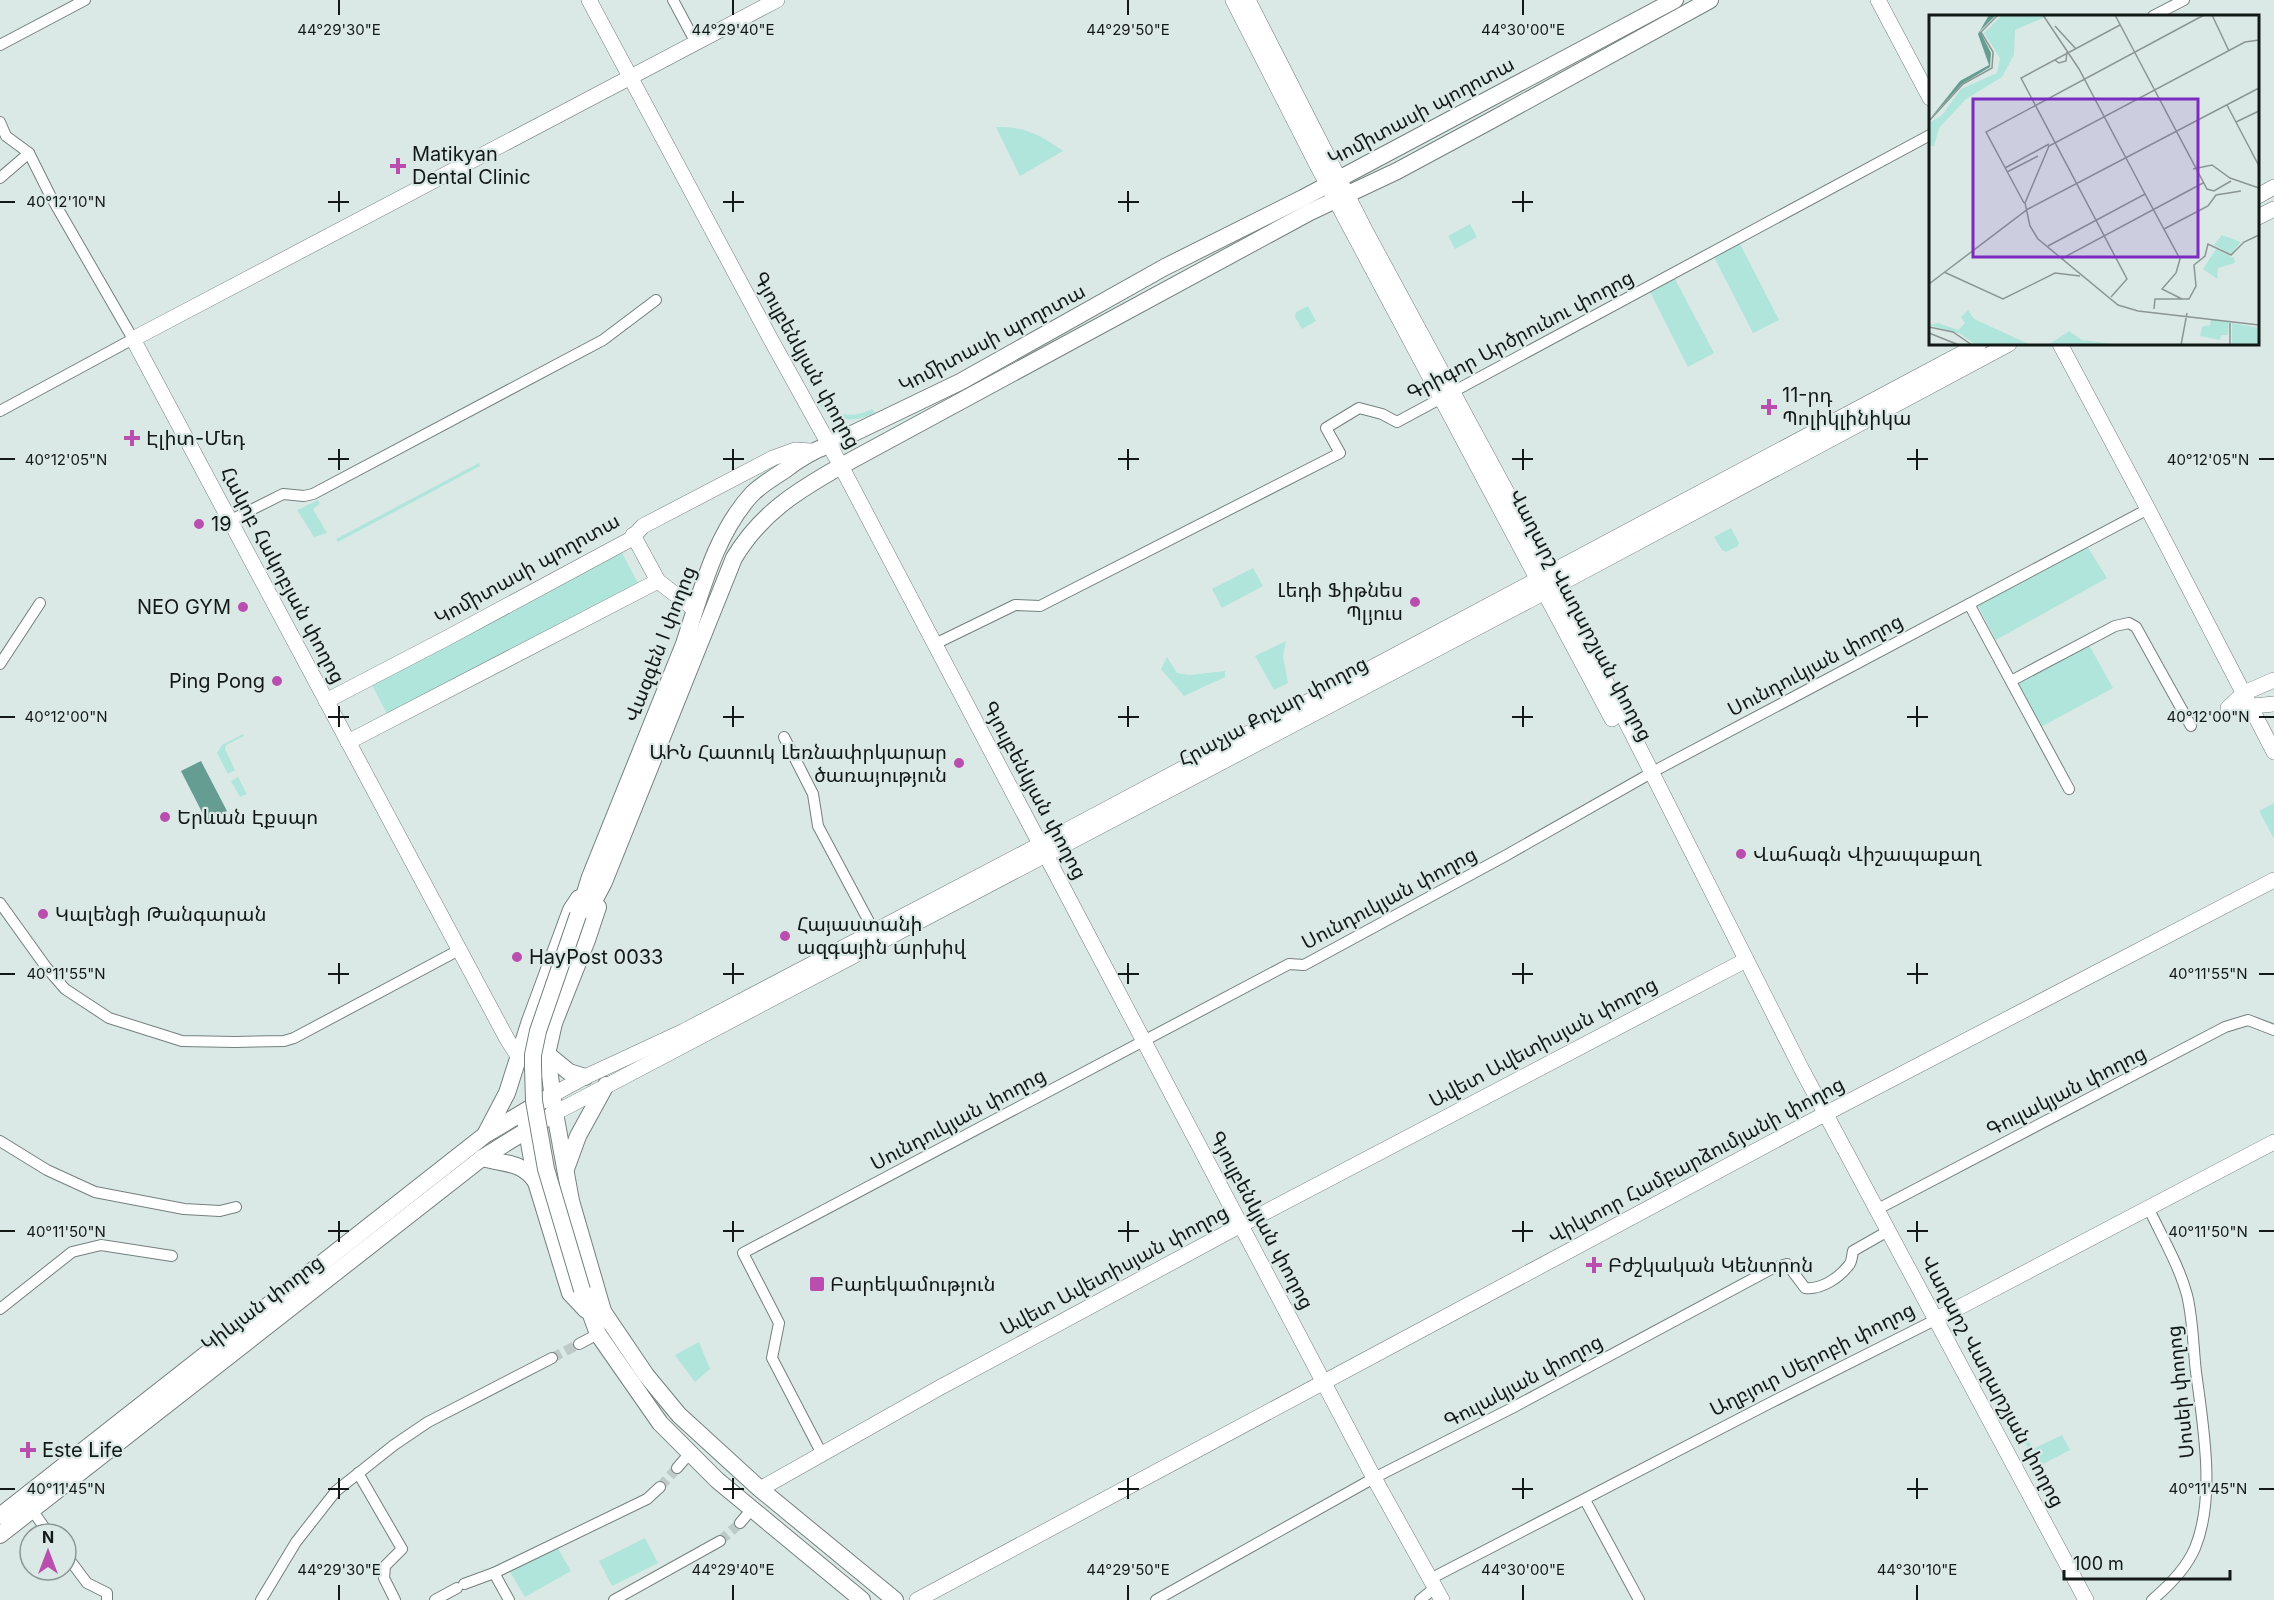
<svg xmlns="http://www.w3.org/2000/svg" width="2274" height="1600" viewBox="0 0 2274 1600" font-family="Inter,'Noto Sans Armenian',sans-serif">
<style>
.green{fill:#b0e5db}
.water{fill:#659d93}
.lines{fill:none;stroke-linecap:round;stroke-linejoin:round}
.street-tunnel{stroke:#bdcac7;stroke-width:10;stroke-dasharray:10 5;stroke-linecap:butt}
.street-casing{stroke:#73807d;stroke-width:12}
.secondary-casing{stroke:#73807d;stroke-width:16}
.primary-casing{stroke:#73807d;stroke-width:18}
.street{stroke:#fff;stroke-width:10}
.secondary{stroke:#fff;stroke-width:15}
.primary{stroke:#fff;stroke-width:16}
.primary-bridge-casing{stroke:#73807d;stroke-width:18;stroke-linecap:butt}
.primary-bridge{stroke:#fff;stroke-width:16}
.ticks{fill:none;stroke:#131917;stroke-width:2}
.poi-dot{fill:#ba4eaf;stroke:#dbe9e6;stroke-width:2}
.labels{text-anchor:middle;stroke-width:4.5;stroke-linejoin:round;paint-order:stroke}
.street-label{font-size:20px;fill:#131917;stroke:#dbe9e6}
.poi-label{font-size:20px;fill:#131917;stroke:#dbe9e6;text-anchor:start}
.inset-road{fill:none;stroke:#8b9693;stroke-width:1.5}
.view{fill:#7b2cbf;fill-opacity:0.15;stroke:#7b2cbf;stroke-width:3}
.inset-edge{fill:none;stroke:#131917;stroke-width:3}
.ticks-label{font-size:15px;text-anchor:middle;fill:#131917;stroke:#dbe9e6;stroke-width:4.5;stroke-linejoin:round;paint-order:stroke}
</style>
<rect width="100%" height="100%" fill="#dbe9e6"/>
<g class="green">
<path d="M996,127C1023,126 1041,135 1063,151L1020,176Z"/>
<path d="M1470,224L1477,237L1455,249L1448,236Z"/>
<path d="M1740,244L1779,320L1753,333L1714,257Z"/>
<path d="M1674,277L1714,353L1688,367L1649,290Z"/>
<path d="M1308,306L1316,321L1302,329L1295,317L1296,312Z"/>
<path d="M822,402C836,417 854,418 872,409L875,413C855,423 835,422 819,405Z"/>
<path d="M479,463L480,466L338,542L336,539Z"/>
<path d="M318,500L320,504L313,509L327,533L314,537L297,510Z"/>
<path d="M1731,528L1739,543L1738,546L1726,552L1722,550L1714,537Z"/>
<path d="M2087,546L2107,578L1996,640L1978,606Z"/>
<path d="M621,551L638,583L387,714L371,683Z"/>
<path d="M1253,568L1263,586L1222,608L1212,589Z"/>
<path d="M1286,641L1283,656L1288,683L1274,690L1255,656Z"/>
<path d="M2088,643L2113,688L2041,727L2015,682Z"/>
<path d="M1167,657L1177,673L1189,675L1225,671V677L1184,696L1161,669Z"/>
<path d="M243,734L244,736L226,745L225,749L235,770L228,774L217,753L222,745Z"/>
<path d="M238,777L247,794L240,797L231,781Z"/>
<path d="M2274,803V839L2259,811Z"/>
<path d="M699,1342L710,1369L695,1382L675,1355Z"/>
<path d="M2062,1435L2070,1450L2037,1467L2025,1443L2029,1441L2033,1449Z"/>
<path d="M645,1538L658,1563L612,1586L599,1561Z"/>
<path d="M556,1545L571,1571L525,1597L510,1572Z"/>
</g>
<path class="water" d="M201,761L227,811L207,822L181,771Z"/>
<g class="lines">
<g class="street-tunnel">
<path d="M552,1358L579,1344"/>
<path d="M660,1487L677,1468"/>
<path d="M720,1541L740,1523"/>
</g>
<g class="street-casing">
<g id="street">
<path d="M673,0L696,43"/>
<path d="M2153,16L2184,0"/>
<path d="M0,45L85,0"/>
<path d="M0,122L6,136L29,153L50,195L133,339L0,411"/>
<path d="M0,178L29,153"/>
<path d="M229,521L283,494L304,496L313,494L603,340L656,300"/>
<path d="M1969,604L2069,789"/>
<path d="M935,644L1015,605L1040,606L1340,453L1326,428L1359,408L1382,414L1397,422L1930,135"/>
<path d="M0,664L40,603"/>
<path d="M2011,681L2115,626L2129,623L2136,627L2191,726"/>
<path d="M784,737L813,794L818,826L874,931"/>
<path d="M0,903L46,967L65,989L109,1018L182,1041L235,1042L284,1041L294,1038L459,950"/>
<path d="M0,1141L47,1170L95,1192L184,1209L220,1211L236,1207"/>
<path d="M2148,1207C2161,1235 2179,1265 2187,1295C2193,1319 2193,1346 2196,1372C2203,1425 2216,1497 2195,1548C2186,1569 2170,1585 2152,1600"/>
<path d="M1876,1210L2225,1027L2248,1020L2274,1030"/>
<path d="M0,1309L72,1252L101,1245L172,1256"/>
<path d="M579,1344L598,1334"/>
<path d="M822,1454L772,1358L779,1323L743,1253L1289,964L1304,965L1505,856L1660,768L2148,509"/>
<path d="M677,1468L690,1453"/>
<path d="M358,1473L402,1549L385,1566L384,1578L395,1600"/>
<path d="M1585,1500L1639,1600"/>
<path d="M32,1510L49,1534"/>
<path d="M740,1523L752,1509"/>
<path d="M66,1555L87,1583L107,1593V1600"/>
<path d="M1432,1578L1768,1404L1935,1320"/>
<path d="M464,1584L494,1573"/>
<path d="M261,1600L296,1542L336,1491L394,1445L428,1422L552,1358"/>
<path d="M435,1600L457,1588"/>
<path d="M509,1600L494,1573L647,1499L660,1487"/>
<path d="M614,1600L720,1541"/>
<path d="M1156,1600L1374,1478L1512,1408L1773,1268L1787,1264L1805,1288C1821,1290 1839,1278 1849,1265C1852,1262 1852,1255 1853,1251L1888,1231"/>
<path d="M1420,1600L1436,1587"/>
</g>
</g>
<g class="secondary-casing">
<g id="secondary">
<path d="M589,0L770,338L841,466L1374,1478L1442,1600"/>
<path d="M1233,0L1317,165L1612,719"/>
<path d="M1248,0L1365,230L1557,585L1801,1068L2086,1600"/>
<path d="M1878,0L1930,98"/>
<path d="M2258,196L2274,187"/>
<path d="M2258,217L2274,209"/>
<path d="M2060,344L2148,509L2274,752"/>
<path d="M633,535L658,581L694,609"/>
<path d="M326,701L447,638L631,539L643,526L773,458L795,450L811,451"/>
<path d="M2243,707L2274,704"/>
<path d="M2228,708L2244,693L2274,680"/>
<path d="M348,742L658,581"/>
<path d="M518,1056L507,1039L133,339L777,0"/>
<path d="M552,1095L585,1077L684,1031L1041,844L1979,344"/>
<path d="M555,1113L1528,601L2009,344"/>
<path d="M1935,1320L2274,1142"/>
<path d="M760,1489L939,1388L1241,1225L1746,960"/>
<path d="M917,1600L1802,1126L2274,880"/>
</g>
</g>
<g class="primary-casing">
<g id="primary">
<path d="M598,907L587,940L554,1023L547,1054L555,1113L571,1201L603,1311"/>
<path d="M579,912L590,877L684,644C701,593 715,534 752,494C761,485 774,477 785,470C799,459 812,451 829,445L960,382L1165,267L1303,198L1675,0"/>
<path d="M585,918L604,882L734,558C761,513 797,491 841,466L1310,212L1397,171L1490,121L1710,0"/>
<path d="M547,1054L569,1072L585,1077"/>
<path d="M525,1120L536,1182L570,1293L586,1310"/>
<path d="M486,1133L507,1093L530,1021L571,910L579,898"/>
<path d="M482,1158C505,1164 523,1162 536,1182"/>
<path d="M566,1169L578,1136L606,1085"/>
<path d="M582,1290L598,1334L660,1423L717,1480L862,1600"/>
<path d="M598,1304L646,1375L679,1415L760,1489L895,1600"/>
<path d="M0,1516L485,1135L552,1095"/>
<path d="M0,1535L482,1158L555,1113"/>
</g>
</g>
<use href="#street" class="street"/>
<use href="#secondary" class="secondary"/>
<use href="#primary" class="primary"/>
<g class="primary-bridge-casing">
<path id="primary-bridge" d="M578,915L538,1031L533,1055V1067L534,1101L546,1169L582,1290"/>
</g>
<use href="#primary-bridge" class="primary-bridge"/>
</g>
<path class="ticks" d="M339,0V15M733,0V15M1128,0V15M1523,0V15M339,191V212M733,191V212M1128,191V212M1523,191V212M0,202H15M328,202H349M723,202H744M1118,202H1139M1512,202H1533M339,449V470M733,449V470M1128,449V470M1523,449V470M1917,449V470M0,459H15M328,459H349M723,459H744M1118,459H1139M1512,459H1533M1907,459H1928M2259,459H2274M339,706V727M733,706V727M1128,706V727M1523,706V727M1917,706V727M0,717H15M328,717H349M723,717H744M1118,717H1139M1512,717H1533M1907,717H1928M2259,717H2274M339,963V984M733,963V984M1128,963V984M1523,963V984M1917,963V984M0,974H15M328,974H349M723,974H744M1118,974H1139M1512,974H1533M1907,974H1928M2259,974H2274M339,1221V1242M733,1221V1242M1128,1221V1242M1523,1221V1242M1917,1221V1242M0,1231H15M328,1231H349M723,1231H744M1118,1231H1139M1512,1231H1533M1907,1231H1928M2259,1231H2274M339,1478V1499M733,1478V1499M1128,1478V1499M1523,1478V1499M1917,1478V1499M0,1489H15M328,1489H349M723,1489H744M1118,1489H1139M1512,1489H1533M1907,1489H1928M2259,1489H2274M339,1585V1600M733,1585V1600M1128,1585V1600M1523,1585V1600M1917,1585V1600"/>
<g class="poi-dot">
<path d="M395 157h6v6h6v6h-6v6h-6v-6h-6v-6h6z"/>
<path d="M1766 398h6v6h6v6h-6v6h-6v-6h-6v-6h6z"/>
<path d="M129 429h6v6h6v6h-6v6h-6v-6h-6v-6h6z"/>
<circle cx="199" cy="524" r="6"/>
<circle cx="1415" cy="602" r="6"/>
<circle cx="243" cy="607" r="6"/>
<circle cx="277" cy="681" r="6"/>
<circle cx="959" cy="763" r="6"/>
<circle cx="165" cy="817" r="6"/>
<circle cx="1741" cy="854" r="6"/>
<circle cx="43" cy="914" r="6"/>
<circle cx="785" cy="936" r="6"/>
<circle cx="517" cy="957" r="6"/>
<path d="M1591 1256h6v6h6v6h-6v6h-6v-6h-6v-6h6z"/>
<rect x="809" y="1276" width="16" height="16" rx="3"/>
<path d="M25 1441h6v6h6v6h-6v6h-6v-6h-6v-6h6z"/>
</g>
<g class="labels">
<g class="street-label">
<text transform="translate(1421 111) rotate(-28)" y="7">Կոմիտասի պողոտա</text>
<text transform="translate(1520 335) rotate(-28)" y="7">Գրիգոր Արծրունու փողոց</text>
<text transform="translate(992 338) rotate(-28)" y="7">Կոմիտասի պողոտա</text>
<text transform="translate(807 360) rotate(61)" y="7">Գյուլբենկյան փողոց</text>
<text transform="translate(527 569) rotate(-29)" y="7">Կոմիտասի պողոտա</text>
<text transform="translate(283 575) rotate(62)" y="7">Հակոբ Հակոբյան փողոց</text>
<text transform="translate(1581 615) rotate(62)" y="7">Վաղարշ Վաղարշյան փողոց</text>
<text transform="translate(660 644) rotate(-69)" y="7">Վազգեն I փողոց</text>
<text transform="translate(1815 665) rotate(-28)" y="7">Սունդուկյան փողոց</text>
<text transform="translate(1273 711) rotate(-28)" y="7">Հրաչյա Քոչար փողոց</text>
<text transform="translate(1035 790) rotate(62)" y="7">Գյուլբենկյան փողոց</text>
<text transform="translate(1389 898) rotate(-28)" y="7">Սունդուկյան փողոց</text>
<text transform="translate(1543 1042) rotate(-28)" y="7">Ավետ Ավետիսյան փողոց</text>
<text transform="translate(2066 1091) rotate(-27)" y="7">Գուլակյան փողոց</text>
<text transform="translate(958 1119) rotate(-28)" y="7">Սունդուկյան փողոց</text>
<text transform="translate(1696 1160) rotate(-28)" y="7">Վիկտոր Համբարձումյանի փողոց</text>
<text transform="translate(1262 1220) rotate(62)" y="7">Գյուլբենկյան փողոց</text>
<text transform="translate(1114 1270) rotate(-28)" y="7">Ավետ Ավետիսյան փողոց</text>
<text transform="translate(262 1303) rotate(-37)" y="7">Կիևյան փողոց</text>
<text transform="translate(1812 1359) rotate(-27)" y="7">Աղբյուր Սերոբի փողոց</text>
<text transform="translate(1523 1381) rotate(-28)" y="7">Գուլակյան փողոց</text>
<text transform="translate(1993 1381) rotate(62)" y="7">Վաղարշ Վաղարշյան փողոց</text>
<text transform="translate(2180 1392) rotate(-96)" y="7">Սոսեի փողոց</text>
</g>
<g class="poi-label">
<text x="412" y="161">Matikyan<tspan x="412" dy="23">Dental Clinic</tspan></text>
<text x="1782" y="402">11-րդ<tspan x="1782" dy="23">Պոլիկլինիկա</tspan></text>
<text x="146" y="445">Էլիտ-Մեդ</text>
<text x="211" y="531">19</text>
<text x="1403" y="597" text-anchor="end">Լեդի Ֆիթնես<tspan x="1403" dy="23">Պլյուս</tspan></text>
<text x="231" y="614" text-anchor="end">NEO GYM</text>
<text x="265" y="688" text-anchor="end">Ping Pong</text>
<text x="947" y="759" text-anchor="end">ԱԻՆ Հատուկ Լեռնափրկարար<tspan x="947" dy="23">ծառայություն</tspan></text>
<text x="177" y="824">Երևան Էքսպո</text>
<text x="1753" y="861">Վահագն Վիշապաքաղ</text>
<text x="55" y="921">Կալենցի Թանգարան</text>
<text x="797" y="931">Հայաստանի<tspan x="797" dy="23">ազգային արխիվ</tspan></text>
<text x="529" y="964">HayPost 0033</text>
<text x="1608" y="1272">Բժշկական Կենտրոն</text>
<text x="830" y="1291">Բարեկամություն</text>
<text x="42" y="1457">Este Life</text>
</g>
</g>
<g transform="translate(1929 15)">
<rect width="330" height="330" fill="#dbe9e6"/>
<path d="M73,0H121L86,15L85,40L73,62L37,84L10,113L5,131H0V108L13,100L32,74L68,58L71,43L55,18ZM293,220L312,227L302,239L285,230ZM287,234L305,243L306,248L289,253L288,264L274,254ZM39,295L45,304L102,330L45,329L32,319L0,310L9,308L29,315L36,308L32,302ZM282,304L300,307L299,320H292L291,325L271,321L273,312L281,310ZM303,308L330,313V330H303ZM140,316L153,325L192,330H119Z" fill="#b0e5db"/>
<path d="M60,0H67L51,16L62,38L61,52L33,69L0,105L31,66L60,50L49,19Z" fill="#659d93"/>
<path class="inset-road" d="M114,0L150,54L216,179M186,0L278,174L285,176L302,166M283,0L300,36M126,11L147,34M330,25L316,27L120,131L96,188L101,211L109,224L189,290L209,296L330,310M126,45L130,48L137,46L138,37M298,90L330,151M0,106L34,69L63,53L64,37L52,17L69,0M307,107L330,96M76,153L120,129M264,154L283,150L301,163L330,173M78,157L109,141M95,188L57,117L275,0M235,214L279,191L287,180L312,176M119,231L216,179L251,244L247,258L233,274L253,284M132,244L274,168M15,257L74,284L126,258L151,261M0,269L99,194L330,73M182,282L198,264L92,63L191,10M225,294L226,284H260L267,271L265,250L276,241L279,229L302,240L315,227L330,220M0,312L24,317L43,330M0,318L30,330M252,330L258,298M301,330V306"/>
<path class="view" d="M44,84H269V242H44Z"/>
<rect width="330" height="330" class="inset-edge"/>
</g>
<g class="ticks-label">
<text x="339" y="35">44°29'30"E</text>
<text x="733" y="35">44°29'40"E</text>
<text x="1128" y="35">44°29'50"E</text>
<text x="1523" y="35">44°30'00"E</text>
<text x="66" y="207">40°12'10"N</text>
<text x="66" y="465">40°12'05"N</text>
<text x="2208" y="465">40°12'05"N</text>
<text x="66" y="722">40°12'00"N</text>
<text x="2208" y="722">40°12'00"N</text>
<text x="66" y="979">40°11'55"N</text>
<text x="2208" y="979">40°11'55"N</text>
<text x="66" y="1237">40°11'50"N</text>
<text x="2208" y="1237">40°11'50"N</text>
<text x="66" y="1494">40°11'45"N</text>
<text x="2208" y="1494">40°11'45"N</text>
<text x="339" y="1575">44°29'30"E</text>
<text x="733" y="1575">44°29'40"E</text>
<text x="1128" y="1575">44°29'50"E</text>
<text x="1523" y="1575">44°30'00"E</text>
<text x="1917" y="1575">44°30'10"E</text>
</g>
<g transform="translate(48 1552)"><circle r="28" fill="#dbe9e6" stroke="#8b9693" stroke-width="1.5"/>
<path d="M0-4.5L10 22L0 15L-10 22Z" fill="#ba4eaf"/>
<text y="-9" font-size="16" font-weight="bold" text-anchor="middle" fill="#131917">N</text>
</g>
<path d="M2064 1570v9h166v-9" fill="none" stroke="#131917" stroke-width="3"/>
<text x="2073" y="1570" font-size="18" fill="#131917" stroke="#dbe9e6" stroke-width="4.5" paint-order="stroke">100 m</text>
</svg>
